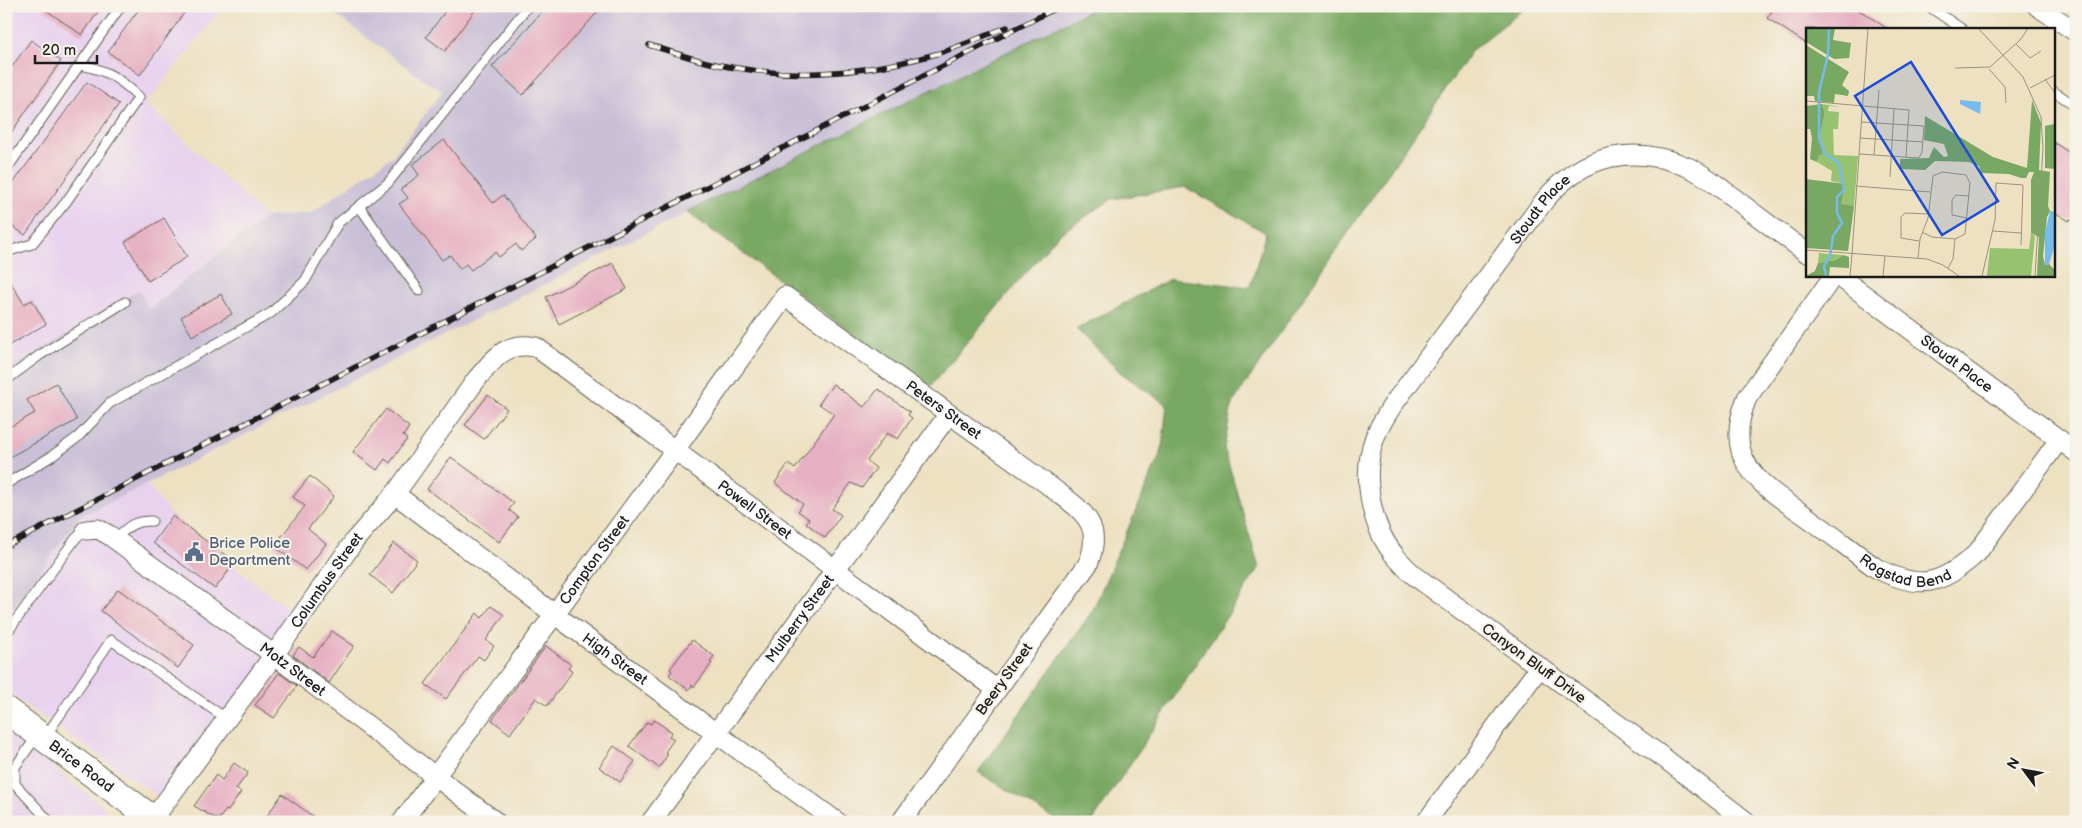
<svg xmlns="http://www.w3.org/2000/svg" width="2082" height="828" viewBox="0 0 2082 828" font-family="'Balsamiq Sans',sans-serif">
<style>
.built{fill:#e8d2ee}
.industrial{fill:#c9bfd7}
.forest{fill:#79a862;stroke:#4a623f}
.building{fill:#e6b0c2}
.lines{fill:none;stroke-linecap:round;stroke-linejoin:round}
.service-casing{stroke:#656156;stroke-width:11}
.minor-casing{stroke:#656156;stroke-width:21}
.secondary-casing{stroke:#656156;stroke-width:28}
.service{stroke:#fff;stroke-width:9}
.minor{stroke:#fff;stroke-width:19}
.secondary{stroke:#fff;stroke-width:26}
.rail-casing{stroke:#1c1c1c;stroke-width:5.5}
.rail{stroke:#f7f3e8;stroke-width:4;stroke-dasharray:11;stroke-linecap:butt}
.labels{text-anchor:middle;stroke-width:4;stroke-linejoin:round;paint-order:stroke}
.street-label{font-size:15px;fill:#1c1c1c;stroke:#f7f3e8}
.service-label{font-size:15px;fill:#4e5e75;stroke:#f7f3e8;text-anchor:start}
.inset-river{fill:none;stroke:#76bbed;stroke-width:2.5}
.inset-road{fill:none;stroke:#999280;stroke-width:1}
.view{fill:#1d4ed8;fill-opacity:0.15;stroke:#1d4ed8;stroke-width:2.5}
.inset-edge{fill:none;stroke:#1c1c1c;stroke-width:2.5}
</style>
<rect width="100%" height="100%" fill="#f7f3e8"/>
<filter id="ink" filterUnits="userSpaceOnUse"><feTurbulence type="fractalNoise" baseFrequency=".02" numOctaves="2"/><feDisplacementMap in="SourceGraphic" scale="10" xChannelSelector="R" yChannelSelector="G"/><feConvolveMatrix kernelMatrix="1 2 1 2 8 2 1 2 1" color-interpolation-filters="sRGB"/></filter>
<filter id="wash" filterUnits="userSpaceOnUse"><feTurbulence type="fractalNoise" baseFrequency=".0096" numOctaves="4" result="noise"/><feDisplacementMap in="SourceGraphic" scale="20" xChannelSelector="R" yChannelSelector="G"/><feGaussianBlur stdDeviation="1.12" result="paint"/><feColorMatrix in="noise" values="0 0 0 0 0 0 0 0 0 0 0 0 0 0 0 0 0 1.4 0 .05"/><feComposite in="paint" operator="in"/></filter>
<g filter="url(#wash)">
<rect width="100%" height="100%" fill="#ede1c2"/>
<g class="built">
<path d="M6,6H224L146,104L266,217L148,309L138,291L6,372Z"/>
<path d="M147,484L172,516L235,562V568L293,612L296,605L310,616L174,807L6,692V617L80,516Z"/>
<path d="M6,731L104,807L109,822H6Z"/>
</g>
<path class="industrial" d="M324,6H1099L147,484L80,516L6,617V372L139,290L149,309L266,217L311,213L393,156L443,91L424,80Z"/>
<path class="forest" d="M1099,6H1528L1472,50L1232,404L1224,448L1259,568L1092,822H1059L978,772L1093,610L1162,450L1167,405L1121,373L1076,329L1170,279L1250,287L1266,233L1185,187L1112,199L1058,235L928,389L687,212Z"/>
<g id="blocks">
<g class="building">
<path d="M40,6H102L82,35Z"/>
<path d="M141,6H189L140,75L108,52Z"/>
<path d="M449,6H478L445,51L426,37Z"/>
<path d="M547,6H603L523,95L492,67Z"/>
<path d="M1776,6H1853L1888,29H1807V44L1767,18Z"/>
<path d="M31,40L61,61L6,140V75Z"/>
<path d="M87,82L119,104L25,235L6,222V193Z"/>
<path d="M444,140L493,203L503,195L536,239L521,251L516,244L499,257L495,252L471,270L466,264L460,269L450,255L442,260L399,204L408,198L401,189L419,175L412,165Z"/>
<path d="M2053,142L2076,157V223L2070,219L2069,221L2053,211Z"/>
<path d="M164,218L187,257L148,281L125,242Z"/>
<path d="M613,263L627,289L559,324L546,297Z"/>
<path d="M6,275L24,304L32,300L46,324L6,347Z"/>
<path d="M221,294L232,314L192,336L181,317Z"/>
<path d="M56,383L77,420L6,459V429L35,413L27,400Z"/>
<path d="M833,384L864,407L878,389L910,412L908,415L912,418L898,439L887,433L867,461L876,468L862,488L851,483L832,509L841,515L825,538L806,523L809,519L798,511L803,504L775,483L788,464L795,469L834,414L819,404Z"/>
<path d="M488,395L507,409L484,439L465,425Z"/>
<path d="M386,409L409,427L403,436L407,439L390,463L385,459L377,470L353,452Z"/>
<path d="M451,457L514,503L509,510L518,517L499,542L427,489Z"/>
<path d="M310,476L334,496L308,529L326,544L306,570L274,546L305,506L293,497Z"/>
<path d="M172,516L235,562L215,589L153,543Z"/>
<path d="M394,543L417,560L393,593L370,575Z"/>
<path d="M118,589L194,645L178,668L101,611Z"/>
<path d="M491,606L504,615L486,640L494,646L484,660L478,656L446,699L425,684L477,613L482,618Z"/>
<path d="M332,631L354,646L329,683L293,655L299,647L313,657Z"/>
<path d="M692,640L714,656L710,662L712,663L694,687L692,685L689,690L669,675L672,671L670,669Z"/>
<path d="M546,646L571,665L568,668L572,672L547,706L536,698L510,734L492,720Z"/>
<path d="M279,673L297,686L274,718L255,705Z"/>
<path d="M654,720L672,732L669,736L674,739L665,752L668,754L659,768L629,746L647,722L651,724Z"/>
<path d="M614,746L635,761L620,782L599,767Z"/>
<path d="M234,763L248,773L236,789L241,792L228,811L226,810L218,820L194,806L216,775L222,780Z"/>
<path d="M282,794L321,822H263Z"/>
</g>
</g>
</g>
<g filter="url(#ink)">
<use href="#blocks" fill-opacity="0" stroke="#656156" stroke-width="1"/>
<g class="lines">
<g class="service-casing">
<g id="service">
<path d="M409,6H423"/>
<path d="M1928,6L1962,29"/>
<path d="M2053,91L2076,106"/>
<path d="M6,170L121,6"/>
<path d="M359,206L419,291"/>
<path d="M6,252L32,244L66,202L139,97C120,79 107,70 81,65"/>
<path d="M6,380L40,355L125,302"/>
<path d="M6,484L52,456L78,437L110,403L271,313L305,281L338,223L388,183L528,6"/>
<path d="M115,539C129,526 133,521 152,521"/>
<path d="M6,634L76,538L86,530"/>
<path d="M37,736L15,767V784L50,822"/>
<path d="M45,737L111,640L227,719"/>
</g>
</g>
<g class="minor-casing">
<g id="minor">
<path d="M2037,6L2076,32"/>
<path id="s1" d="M1834,275L1747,398C1740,415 1736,433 1741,451C1750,483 1789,503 1814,522C1835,537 1855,553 1876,568C1920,591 1941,585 1977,553L2059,440"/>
<path id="s2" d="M1837,275L2076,452"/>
<path id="s3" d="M395,494L554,614L837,822"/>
<path id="s4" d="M86,530L98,529L109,535L274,655L496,822"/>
<path id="s5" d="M153,819L274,655L355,540L395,494L476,380C494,359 505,341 536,347L996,689"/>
<path id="s6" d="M402,822L675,450L785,296L1047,484C1077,508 1106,520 1088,564L901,822"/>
<path id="s7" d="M651,822L949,414"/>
<path d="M1426,822L1539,668"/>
<path id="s8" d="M1747,822L1664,758L1415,576C1408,570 1402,564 1396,557C1370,527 1361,474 1375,437C1379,426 1386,416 1392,406L1544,201C1582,154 1634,143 1690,168C1706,175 1720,188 1734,198C1758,217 1783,235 1807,253"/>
</g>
</g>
<g class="secondary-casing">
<g id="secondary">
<path id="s9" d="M6,710L157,822"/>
</g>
</g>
<use href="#service" class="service"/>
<use href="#minor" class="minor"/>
<use href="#secondary" class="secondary"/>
<g class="rail-casing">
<g id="rail">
<path d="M649,45C678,54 707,64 737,68C803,79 872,72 936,54C960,47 983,36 1007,27"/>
<path d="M6,546L1060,6"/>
</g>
</g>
<use href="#rail" class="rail"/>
</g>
</g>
<defs>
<g id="civic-bare" transform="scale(1.5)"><path d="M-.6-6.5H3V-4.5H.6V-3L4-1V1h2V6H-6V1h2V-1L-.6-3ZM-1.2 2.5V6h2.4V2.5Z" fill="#5c6f8a" stroke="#f7f3e8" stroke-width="2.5" paint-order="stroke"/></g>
</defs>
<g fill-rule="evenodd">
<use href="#civic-bare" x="194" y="552"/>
</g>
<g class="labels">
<g class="street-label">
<text dy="5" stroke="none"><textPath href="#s8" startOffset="849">Stoudt Place</textPath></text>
<text dy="5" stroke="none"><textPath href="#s2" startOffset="149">Stoudt Place</textPath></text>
<text dy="5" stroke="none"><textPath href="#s6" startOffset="846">Peters Street</textPath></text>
<text dy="5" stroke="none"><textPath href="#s5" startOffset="891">Powell Street</textPath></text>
<text dy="5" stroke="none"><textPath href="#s6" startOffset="325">Compton Street</textPath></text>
<text dy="5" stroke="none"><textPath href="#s1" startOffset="416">Rogstad Bend</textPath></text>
<text dy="5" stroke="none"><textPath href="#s5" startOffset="295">Columbus Street</textPath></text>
<text dy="5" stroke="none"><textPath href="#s7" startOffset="252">Mulberry Street</textPath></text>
<text dy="5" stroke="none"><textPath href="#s3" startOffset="275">High Street</textPath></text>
<text transform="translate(1534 663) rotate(36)" y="5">Canyon Bluff Drive</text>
<text dy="5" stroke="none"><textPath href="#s4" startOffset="252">Motz Street</textPath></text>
<text transform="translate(1004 679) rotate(-54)" y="5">Beery Street</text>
<text dy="5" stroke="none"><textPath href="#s9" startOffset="94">Brice Road</textPath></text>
</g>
<g class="service-label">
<text x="209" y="548">Brice Police<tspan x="209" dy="17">Department</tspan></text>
</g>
</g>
<g transform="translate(1806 28)">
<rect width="249" height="249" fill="#ede1c2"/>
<path d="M16,76L35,79L23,78L22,83L33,84L32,101H27L28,127L52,128L48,178L34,177L39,156L25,153L26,143L11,134L13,126H17L14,107L19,84ZM225,205L229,208L225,248H181L184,220L223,221ZM13,225L37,227L30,232L12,235Z" fill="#97c26f"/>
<path d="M0,0H29L27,12L45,15L43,30L28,31L0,14ZM0,17L43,44L36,57L43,63L42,68L29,66L28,75L9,73L8,68H0ZM226,72L235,95L233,142L244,144L242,178L244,183L241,189L237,228L239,237L243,236L249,242V248H231L233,209L225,205V152L228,144H223L220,150H215L203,146L175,145L173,138L163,134L129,133L119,142L94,141V131L123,130L128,119L138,129L142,128L138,116L118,112L119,88L187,129L221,140ZM16,76L19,84L14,107L17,126L13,127L11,134L4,131L6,110L4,101H0V78ZM248,96L249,141L239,140V98ZM0,151L39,156L35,176L48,178L42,223L0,220ZM37,227L43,229V240L24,239L23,248H0L9,243L12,235L30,232Z" fill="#79a862"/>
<path d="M154,72L175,74L174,86L154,76ZM244,183L249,184V217L243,236L239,237V205Z" fill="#76bbed"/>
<path class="inset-river" d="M20,248L18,238L24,228L27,208L36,195L31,185V169L38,162L33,135L19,126L13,111V64L22,27L23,0"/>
<path class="inset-road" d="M172,0L217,49L235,89L237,121L229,248M210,16L224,30L235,23M149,40L184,39L215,11L222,0M183,41L199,59L200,75M239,51L249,65M224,60L249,47M0,73L103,82L100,129M54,110L117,114M53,126L113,130L116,124L118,98L55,94M68,127L73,62M84,149L88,81M50,158L124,164M161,190L146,187V172L150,167L163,168M187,203L215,205M113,213L95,210V189L99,185L123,186M0,222L121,231L137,237L153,248M46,226L62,0M112,230L114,211L122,190L127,148L136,144L160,147L164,155L159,206L149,211L126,209L116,204M142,240L147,231L149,211M44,248L46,226M77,248L79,228M176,248L189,192L190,155L217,157L215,217"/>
<path class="view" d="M105,34L192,173L136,207L49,68Z"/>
<rect width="249" height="249" class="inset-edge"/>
</g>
<rect width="2082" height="828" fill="none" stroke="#f7f3e8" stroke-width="25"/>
<g transform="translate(2024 770) rotate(302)" stroke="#f7f3e8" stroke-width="4" paint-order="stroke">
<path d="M0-4L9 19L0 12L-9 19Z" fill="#1c1c1c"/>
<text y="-8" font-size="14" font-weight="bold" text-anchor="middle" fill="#1c1c1c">N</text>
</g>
<path d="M35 55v8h62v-8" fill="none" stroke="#1c1c1c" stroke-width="2.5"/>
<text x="42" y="55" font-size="15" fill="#1c1c1c" stroke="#f7f3e8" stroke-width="4" paint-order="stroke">20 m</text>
</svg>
